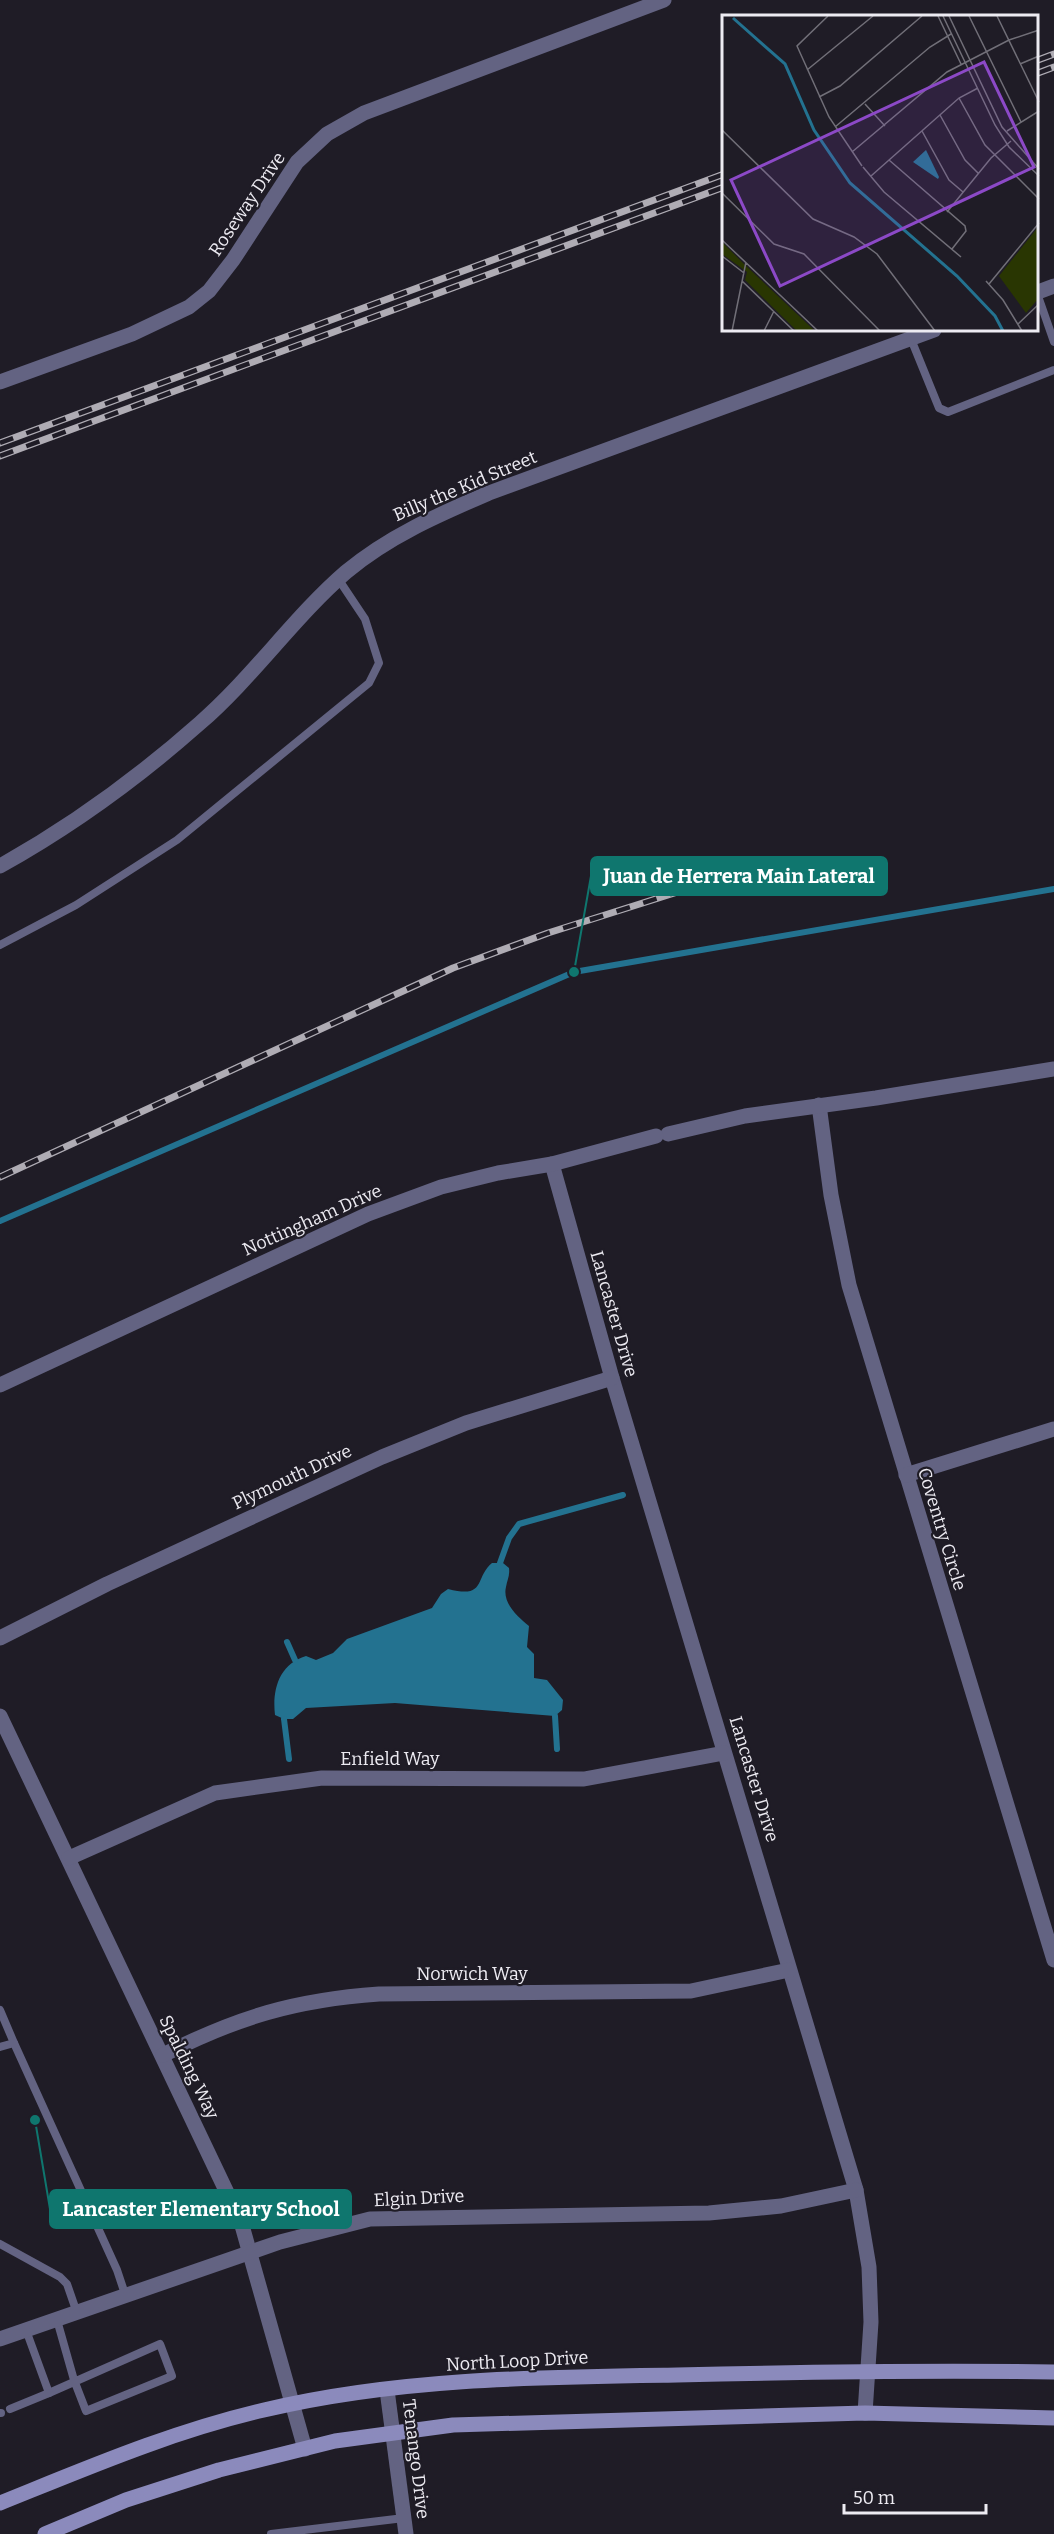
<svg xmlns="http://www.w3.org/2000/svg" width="1054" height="2534" viewBox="0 0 1054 2534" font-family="Bitter,serif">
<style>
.water{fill:#237290}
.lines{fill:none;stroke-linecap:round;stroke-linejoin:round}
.stream{stroke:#237290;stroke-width:6}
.service{stroke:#636382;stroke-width:8}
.minor{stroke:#636382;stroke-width:15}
.tertiary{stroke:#636382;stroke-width:15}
.secondary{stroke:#8b8abc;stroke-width:15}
.rail-casing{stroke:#afacb4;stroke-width:7}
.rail{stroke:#1f1c26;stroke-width:4.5;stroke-dasharray:14;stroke-linecap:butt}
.labels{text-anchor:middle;stroke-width:4.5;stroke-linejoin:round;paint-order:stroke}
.street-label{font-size:18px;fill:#edebf2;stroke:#1f1c26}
.inset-river{fill:none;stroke:#237290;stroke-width:3}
.inset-road{fill:none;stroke:#716f78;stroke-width:1.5}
.view{fill:#8c49c7;fill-opacity:0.15;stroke:#8c49c7;stroke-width:3}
.inset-edge{fill:none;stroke:#edebf2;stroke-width:3}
.leader{fill:none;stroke:#0f766e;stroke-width:2}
.callout-dot{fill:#0f766e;stroke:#1f1c26;stroke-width:2}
.callout{fill:#0f766e;stroke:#0f766e;stroke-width:2}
.callout-label{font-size:20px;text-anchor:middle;font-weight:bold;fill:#fff}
</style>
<rect width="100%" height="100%" fill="#1f1c26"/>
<path class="water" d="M492,1563H503L509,1568C510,1576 507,1580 506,1587C502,1603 518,1617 529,1626L527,1647L534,1654V1678L547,1680L563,1700L562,1710L555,1716L395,1703L306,1708L293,1719H284L275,1715C272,1690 279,1664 306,1656L316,1660L333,1653L347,1639L432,1608L441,1594L448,1589C487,1599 474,1578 492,1563Z"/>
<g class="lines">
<g class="stream">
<path d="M0,1221L574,972L1054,889"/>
<path d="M500,1563L509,1538L519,1524L623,1495"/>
<path d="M287,1642L295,1660"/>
<path d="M555,1716L557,1749"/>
<path d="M284,1719L289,1759"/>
</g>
<g class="service">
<path d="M1038,296L1054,342"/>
<path d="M911,339L939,408L948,412L1054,370"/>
<path d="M0,945L76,905L177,840L369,683L379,663L365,619L339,580"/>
<path d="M0,2010L14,2043"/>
<path d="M0,2047L14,2043L117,2270L126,2297"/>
<path d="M0,2244L60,2277L67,2284L77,2313"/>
<path d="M49,2393L160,2344L172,2376L86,2411L74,2380L57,2320"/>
<path d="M10,2409L49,2393L26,2330"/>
<path d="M0,2413H1"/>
<path d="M271,2534L404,2518"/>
</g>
<g class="minor">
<path d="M1038,292L1054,286"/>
<path d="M0,866C72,826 139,777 200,723C253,677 294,617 346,572C389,536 438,515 489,493L934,330"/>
<path d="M819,1105L831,1195L849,1285L1054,1960"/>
<path d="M668,1134L745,1116L876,1098L1054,1069"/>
<path d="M552,1164L612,1378L856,2190L869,2267L871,2322L865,2413"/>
<path d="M0,1385L368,1214L441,1187L498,1173L552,1164L656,1136"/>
<path d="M906,1475L1054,1429"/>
<path d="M0,1638L107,1584L382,1457L466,1423L612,1378"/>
<path d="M0,1716L241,2222L305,2449"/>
<path d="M69,1858L215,1793L322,1778L584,1779L724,1753"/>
<path d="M163,2055C238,2017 295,2000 379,1994L691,1991L789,1970"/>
<path d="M0,2339L280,2242L370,2219L709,2213L781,2206L856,2190"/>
<path d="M387,2390L406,2534"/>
</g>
<path class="tertiary" d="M0,382L132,334L189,307L209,291L233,260L297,162L327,134L364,113L664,0"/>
<g class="secondary">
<path d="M0,2503C87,2468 173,2431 264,2410C398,2378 539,2377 677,2375C802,2372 928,2370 1054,2372"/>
<path d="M45,2534L126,2500L219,2470L335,2441L453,2425L865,2413L1054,2418"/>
</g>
<g class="rail-casing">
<g id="rail">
<path d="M1038,60L1054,54"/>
<path d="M1038,73L1054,67"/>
<path d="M0,443L724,174"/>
<path d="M0,456L724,187"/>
<path d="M0,1177L453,968L548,933L687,889"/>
</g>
</g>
<use href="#rail" class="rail"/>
</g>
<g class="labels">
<g class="street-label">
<text transform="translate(247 204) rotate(-56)" y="6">Roseway Drive</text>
<text transform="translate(465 486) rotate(-23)" y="6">Billy the Kid Street</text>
<text transform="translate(312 1220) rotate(-24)" y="6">Nottingham Drive</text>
<text transform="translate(614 1314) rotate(74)" y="6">Lancaster Drive</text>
<text transform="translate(292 1477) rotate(-25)" y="6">Plymouth Drive</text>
<text transform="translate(942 1529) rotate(73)" y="6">Coventry Circle</text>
<text x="390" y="1765">Enfield Way</text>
<text transform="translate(754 1779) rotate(73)" y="6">Lancaster Drive</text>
<text x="472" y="1980">Norwich Way</text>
<text transform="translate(189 2067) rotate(64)" y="6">Spalding Way</text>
<text transform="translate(419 2198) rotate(-3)" y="6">Elgin Drive</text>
<text transform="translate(517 2361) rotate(-3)" y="6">North Loop Drive</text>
<text transform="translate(416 2459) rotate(83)" y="6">Tenango Drive</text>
</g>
</g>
<g transform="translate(722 15)">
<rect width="316" height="316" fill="#1f1c26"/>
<path d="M316,212V284L304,298L277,261ZM0,227L22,249L93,316H75L23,265L25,257L0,239Z" fill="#293602"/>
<path d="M204,135L217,162L216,164L191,147Z" fill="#237290"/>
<path class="inset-river" d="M11,3L63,49L92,115L128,168L235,261L273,301L281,316"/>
<path class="inset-road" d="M106,1L75,31L107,102L140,151M216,1L239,49M221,1L273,110L287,132L317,161M227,1L280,112L317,154M247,1L299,107M275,1L317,87M298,49L317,41M85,55L151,1M97,82L118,71L200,1M237,83L263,130L317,184M143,89L163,111M218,100L243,145L256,158M113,112L208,32L229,19M0,115L91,204L132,222L155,239L213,316M200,116L227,165L241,177M285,116L317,96M130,137L225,57L287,25L317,15M167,145L243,211L244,216L230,234M141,152L162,177L239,242M149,161L237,83L256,73M0,178L52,229L82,239L158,316M225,197L269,143L289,126M0,225L96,316M0,241L22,258M20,266L72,316M264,266L281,285L300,316M267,269L317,208M296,309L317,289M10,316L24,247M42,316L52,296"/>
<path class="view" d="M262,47L312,152L58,271L9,165Z"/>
<rect width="316" height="316" class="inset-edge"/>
</g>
<path class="leader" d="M574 972L591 876M35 2120L50 2209"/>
<g class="callout-dot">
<circle cx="574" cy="972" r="6"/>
<circle cx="35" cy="2120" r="6"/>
</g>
<g class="callout">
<rect x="591" y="857" width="296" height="38" rx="6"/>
<rect x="50" y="2190" width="301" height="38" rx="6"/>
</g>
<g class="callout-label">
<text x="739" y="883">Juan de Herrera Main Lateral</text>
<text x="201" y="2216">Lancaster Elementary School</text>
</g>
<path d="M844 2504v9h142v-9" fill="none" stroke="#edebf2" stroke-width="3"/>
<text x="853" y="2504" font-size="18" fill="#edebf2" stroke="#1f1c26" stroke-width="4.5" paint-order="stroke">50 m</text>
</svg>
